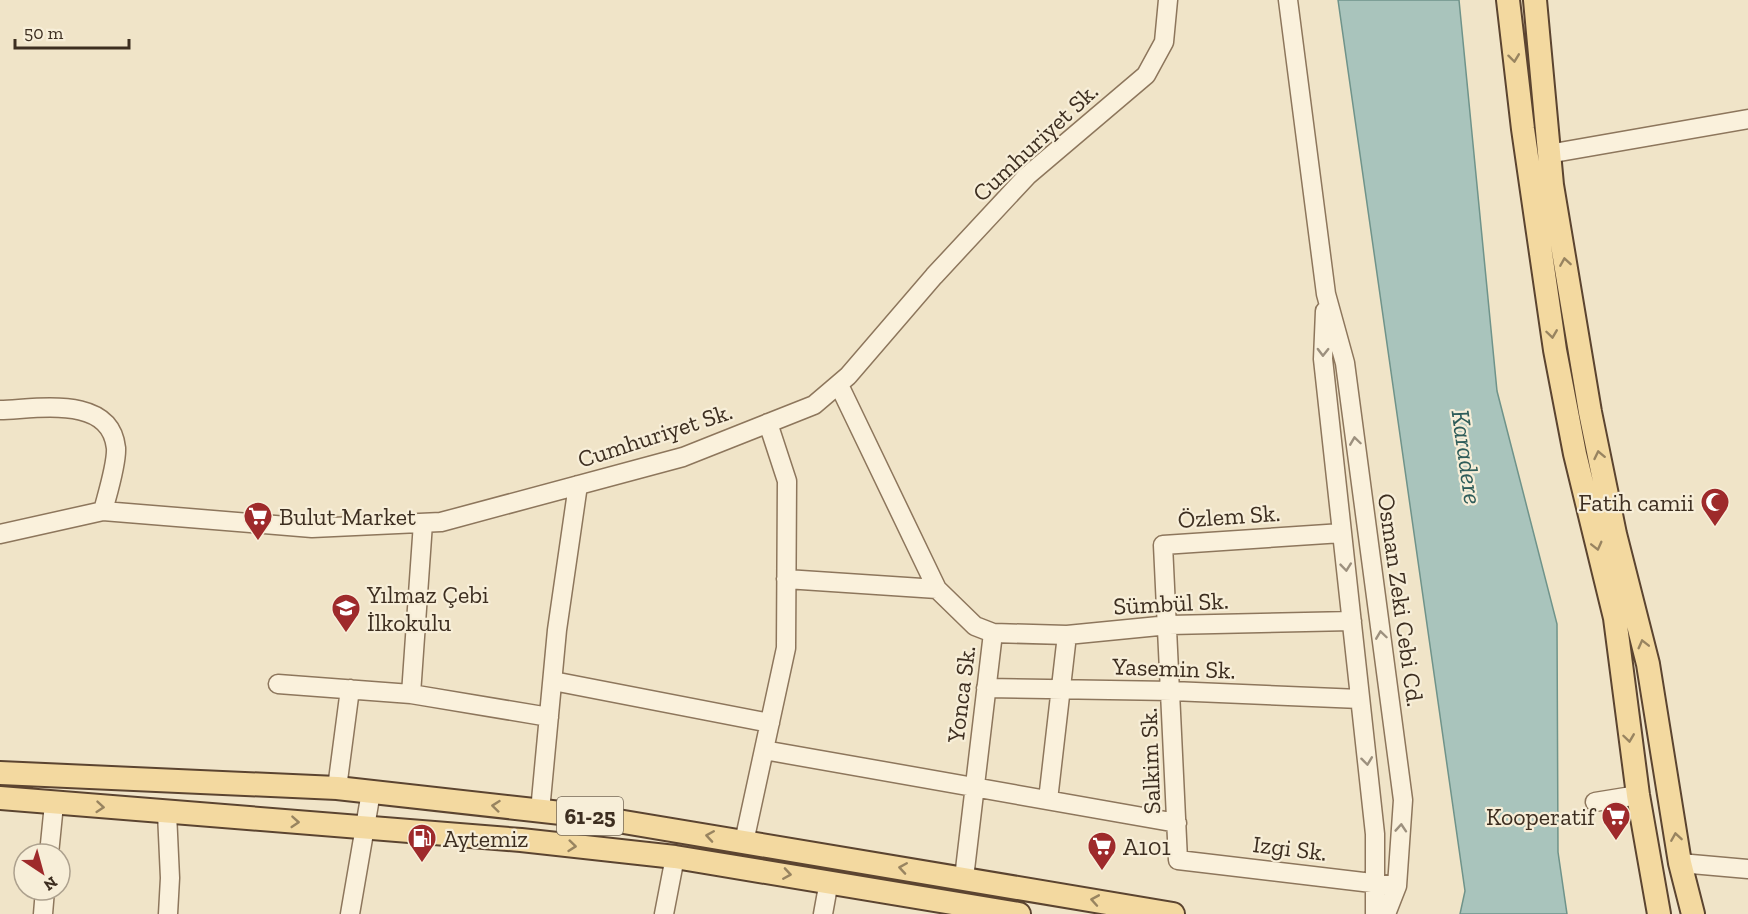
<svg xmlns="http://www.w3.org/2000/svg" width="1748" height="914" viewBox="0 0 1748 914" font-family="'Zilla Slab',serif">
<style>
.water{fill:#a9c4bc;stroke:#6f938a;stroke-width:1.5}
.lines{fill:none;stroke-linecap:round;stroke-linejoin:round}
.minor-casing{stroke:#8d765c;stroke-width:21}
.major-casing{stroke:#5b4430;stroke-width:26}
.minor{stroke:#faf1dc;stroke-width:18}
.major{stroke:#f3d9a0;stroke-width:22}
.oneway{stroke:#988460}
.oneway2{stroke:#9c907e}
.labels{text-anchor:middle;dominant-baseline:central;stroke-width:4.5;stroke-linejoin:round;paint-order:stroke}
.shield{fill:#f7eed8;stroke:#756857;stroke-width:1.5}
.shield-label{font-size:22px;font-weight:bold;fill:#3d2e20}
.street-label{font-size:24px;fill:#3d2e20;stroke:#f7eed8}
.poi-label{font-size:24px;fill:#3d2e20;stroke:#f7eed8;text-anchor:start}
.water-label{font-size:26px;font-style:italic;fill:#2f5d5a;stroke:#f7eed8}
</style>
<rect width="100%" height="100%" fill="#f0e4c8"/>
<path class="water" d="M1338 0H1459L1497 391 1557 624 1558 852 1567 914H1460L1465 891Z"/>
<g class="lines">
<g class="minor-casing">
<path id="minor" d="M1288 0 1326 294 1345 363 1403 800 1397 886 1386 914
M1548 154 1748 119
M1325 311 1323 359 1375 834V914
M839 385 937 589 975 626 993 633 1067 635 1169 625 1352 621
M0 410C39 409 110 395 116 448 117 464 107 495 103 511
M423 523 411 694 549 717
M1342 533 1163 545 1178 860 1397 886
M0 534 103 511 312 528 441 522 683 457 814 405 848 376 934 276 1027 176 1146 75 1164 42 1168 0
M786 579 937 589
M553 681 770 723
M278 684 411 694
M986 688 1172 691 1360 699
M764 750 1177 823
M337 788 350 689
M1048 800 1067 635
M1595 802 1638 795
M540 811 557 630 578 485
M167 813 170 878 168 914
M744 842 786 648 787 481 768 423
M49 854 54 804
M1680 863 1748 869
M964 878 993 633
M43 914 45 890
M350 914 371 792
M664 914 675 857
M823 914 829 881"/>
</g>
<g class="major-casing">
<path id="major" d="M1508 0 1523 129 1555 350 1575 454 1615 618 1638 795 1659 914
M1535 0 1552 185 1590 412 1615 534 1648 664 1680 863 1693 914
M0 773 337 788 588 816 1173 914
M0 798 521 840 675 857 1019 914"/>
</g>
<use href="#minor" class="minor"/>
<use href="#major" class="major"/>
</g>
<defs><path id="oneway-chevron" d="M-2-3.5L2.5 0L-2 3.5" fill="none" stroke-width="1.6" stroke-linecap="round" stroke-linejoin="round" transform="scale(1.5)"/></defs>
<g class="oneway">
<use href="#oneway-chevron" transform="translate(1514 58) rotate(83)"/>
<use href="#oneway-chevron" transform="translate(1565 262) rotate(-99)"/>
<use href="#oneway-chevron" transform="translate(1552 334) rotate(82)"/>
<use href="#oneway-chevron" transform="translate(1599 455) rotate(-102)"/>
<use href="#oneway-chevron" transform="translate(1597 546) rotate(76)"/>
<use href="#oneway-chevron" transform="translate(1643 644) rotate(-104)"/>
<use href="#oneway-chevron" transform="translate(1629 738) rotate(82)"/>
<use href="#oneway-chevron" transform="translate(496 806) rotate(-174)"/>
<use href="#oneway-chevron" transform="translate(100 807) rotate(5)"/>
<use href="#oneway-chevron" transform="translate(295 822) rotate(4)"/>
<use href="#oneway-chevron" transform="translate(710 836) rotate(-171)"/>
<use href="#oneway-chevron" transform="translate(1676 837) rotate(-99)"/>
<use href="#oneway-chevron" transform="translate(572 846) rotate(6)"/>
<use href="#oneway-chevron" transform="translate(903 868) rotate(-171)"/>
<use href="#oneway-chevron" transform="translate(787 874) rotate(9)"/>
<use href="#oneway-chevron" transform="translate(1095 900) rotate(-170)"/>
</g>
<g class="oneway2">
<use href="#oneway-chevron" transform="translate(1323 352) rotate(91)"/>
<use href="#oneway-chevron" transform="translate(1355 441) rotate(-98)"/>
<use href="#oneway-chevron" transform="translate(1346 567) rotate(84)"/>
<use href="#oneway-chevron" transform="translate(1381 635) rotate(-98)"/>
<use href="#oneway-chevron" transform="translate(1367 761) rotate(83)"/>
<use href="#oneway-chevron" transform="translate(1401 828) rotate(-86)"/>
</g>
<defs>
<g id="mosque-pin" transform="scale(1.5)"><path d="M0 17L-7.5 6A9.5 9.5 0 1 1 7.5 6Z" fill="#9e2a2b" stroke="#f7eed8"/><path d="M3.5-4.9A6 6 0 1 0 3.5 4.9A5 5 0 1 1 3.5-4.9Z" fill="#fff"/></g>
<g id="supermarket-pin" transform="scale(1.5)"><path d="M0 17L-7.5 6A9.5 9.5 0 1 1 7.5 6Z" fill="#9e2a2b" stroke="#f7eed8"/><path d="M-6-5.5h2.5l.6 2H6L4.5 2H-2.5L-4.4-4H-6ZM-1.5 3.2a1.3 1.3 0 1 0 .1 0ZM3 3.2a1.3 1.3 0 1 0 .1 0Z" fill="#fff"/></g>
<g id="school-pin" transform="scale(1.5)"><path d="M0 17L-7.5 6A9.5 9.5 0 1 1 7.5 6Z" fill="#9e2a2b" stroke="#f7eed8"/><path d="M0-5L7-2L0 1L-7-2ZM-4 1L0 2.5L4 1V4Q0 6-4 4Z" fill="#fff"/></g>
<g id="fuel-pin" transform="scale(1.5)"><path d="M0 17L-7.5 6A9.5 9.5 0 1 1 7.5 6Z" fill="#9e2a2b" stroke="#f7eed8"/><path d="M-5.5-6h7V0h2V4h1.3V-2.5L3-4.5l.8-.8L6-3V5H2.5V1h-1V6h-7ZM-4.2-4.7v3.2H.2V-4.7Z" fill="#fff"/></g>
</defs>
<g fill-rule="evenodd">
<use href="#mosque-pin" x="1715" y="502"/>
<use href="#supermarket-pin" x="258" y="516"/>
<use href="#school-pin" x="346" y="608"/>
<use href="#supermarket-pin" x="1616" y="816"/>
<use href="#fuel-pin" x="422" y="838"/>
<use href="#supermarket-pin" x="1102" y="846"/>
</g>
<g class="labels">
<rect class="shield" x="557" y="797" width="66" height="38" rx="4.5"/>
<g class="shield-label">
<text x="590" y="816">61-25</text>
</g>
<g class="street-label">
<text transform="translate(1035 142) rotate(-43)">Cumhuriyet Sk.</text>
<text transform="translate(655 435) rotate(-18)">Cumhuriyet Sk.</text>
<text transform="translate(1229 516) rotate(-4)">Özlem Sk.</text>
<text transform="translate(1401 600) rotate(82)">Osman Zeki Cebi Cd.</text>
<text transform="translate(1171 603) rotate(-3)">Sümbül Sk.</text>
<text transform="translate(1174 668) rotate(2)">Yasemin Sk.</text>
<text transform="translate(961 694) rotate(-83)">Yonca Sk.</text>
<text transform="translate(1150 761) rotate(-92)">Salkim Sk.</text>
<text transform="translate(1290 848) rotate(7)">Izgi Sk.</text>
</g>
<g class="poi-label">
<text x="1694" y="502" text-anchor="end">Fatih camii</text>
<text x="279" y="516">Bulut Market</text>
<text x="367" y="594">Yılmaz Çebi<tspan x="367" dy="28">İlkokulu</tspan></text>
<text x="1595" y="816" text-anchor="end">Kooperatif</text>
<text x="443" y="838">Aytemiz</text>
<text x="1123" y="846">A101</text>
</g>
<g class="water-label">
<text transform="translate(1467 457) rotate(82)">Karadere</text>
</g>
</g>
<g transform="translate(42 872) rotate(144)"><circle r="28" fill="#f7eed8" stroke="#ada18e" stroke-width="1.5"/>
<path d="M0-4.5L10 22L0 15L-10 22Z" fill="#9e2a2b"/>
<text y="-9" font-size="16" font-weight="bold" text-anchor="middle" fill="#3d2e20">N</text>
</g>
<path d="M15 39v9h114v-9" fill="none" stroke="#3d2e20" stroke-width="3"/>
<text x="24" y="39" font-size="18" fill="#3d2e20" stroke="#f7eed8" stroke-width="4.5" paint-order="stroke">50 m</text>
</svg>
